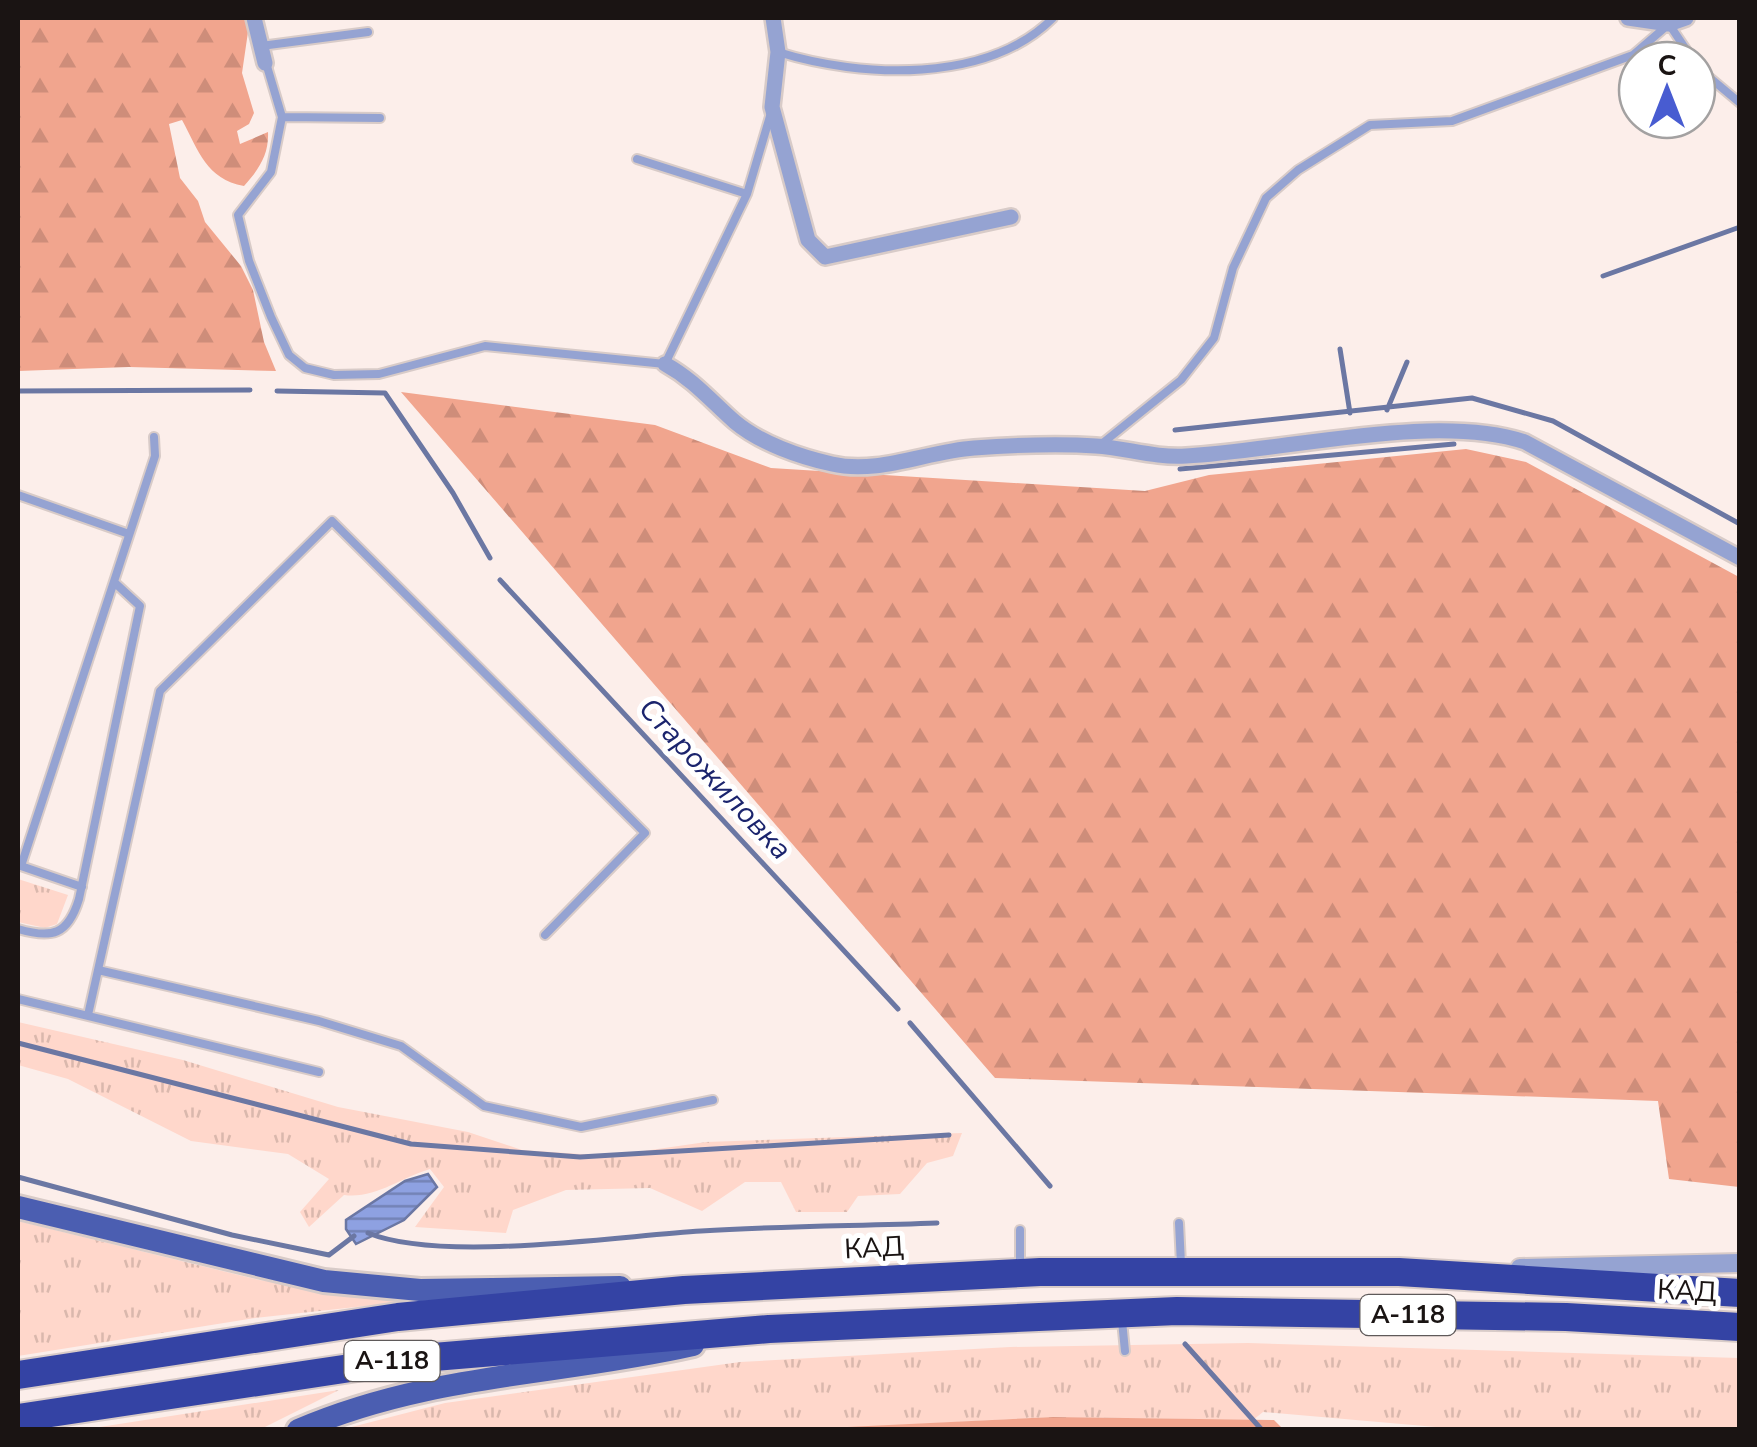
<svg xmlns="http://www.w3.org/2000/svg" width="1757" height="1447" viewBox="0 0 1757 1447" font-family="'Nunito Sans',sans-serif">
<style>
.grass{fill:url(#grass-tufts)}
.forest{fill:url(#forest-firs)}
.water{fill:url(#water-rules);stroke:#6b77a3;stroke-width:2.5}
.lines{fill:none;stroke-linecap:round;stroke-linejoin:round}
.stream{stroke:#6b77a3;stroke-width:5}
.service-casing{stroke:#d8cbc8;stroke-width:12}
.minor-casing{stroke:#d8cbc8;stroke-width:20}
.tertiary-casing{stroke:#d8cbc8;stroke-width:22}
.primary-casing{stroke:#d8cbc8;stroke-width:28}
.motorway-casing{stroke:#d8cbc8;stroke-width:32}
.service{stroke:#95a3d2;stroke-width:8}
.minor{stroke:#95a3d2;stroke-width:15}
.tertiary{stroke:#95a3d2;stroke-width:18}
.primary{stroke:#4b5eb1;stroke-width:22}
.motorway{stroke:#3443a4;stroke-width:28}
.labels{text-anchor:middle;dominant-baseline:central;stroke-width:10;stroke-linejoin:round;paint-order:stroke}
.shield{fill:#fff;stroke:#5f5a5a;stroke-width:2.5}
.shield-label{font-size:25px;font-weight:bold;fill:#1a1413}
.street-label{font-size:28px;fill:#1a1413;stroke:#fff}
.water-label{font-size:30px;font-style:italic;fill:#1b246d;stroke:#fff}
</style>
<defs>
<pattern id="grass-tufts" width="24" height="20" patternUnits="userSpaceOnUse" patternTransform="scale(2.5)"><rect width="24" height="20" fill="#ffd7cb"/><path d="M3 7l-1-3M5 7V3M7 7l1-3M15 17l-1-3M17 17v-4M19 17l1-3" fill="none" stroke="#dab8ad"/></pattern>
<pattern id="forest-firs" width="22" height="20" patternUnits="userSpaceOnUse" patternTransform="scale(2.5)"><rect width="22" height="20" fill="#f1a58e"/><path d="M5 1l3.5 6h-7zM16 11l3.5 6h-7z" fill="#ce8d7a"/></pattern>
<pattern id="water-rules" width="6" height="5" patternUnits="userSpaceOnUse" patternTransform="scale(2.5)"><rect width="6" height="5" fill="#8ea1e1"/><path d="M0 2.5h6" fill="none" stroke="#7382b5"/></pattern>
</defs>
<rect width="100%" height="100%" fill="#fceeea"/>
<path class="grass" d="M18 879 68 895 57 924 45 928 18 922Z
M18 1022 183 1060 338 1107 468 1132 522 1150 609 1156 706 1142 962 1133 953 1156 927 1163 900 1194 858 1196 847 1212H796L781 1182H745L702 1211 650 1188 566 1190 513 1210 506 1233 415 1227 444 1187 430 1169C400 1178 375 1199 344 1195L309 1227 300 1212 329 1179 288 1154 191 1141 68 1079 18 1065Z
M18 1221 259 1280 401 1295 402 1302 255 1318 18 1356Z
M1248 1343 1739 1358V1429L1470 1430 1263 1412 1253 1420 1053 1417 806 1430H340L445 1403 740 1362 1010 1347Z
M339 1390 261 1429H87Z"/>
<path class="forest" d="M18 18H245L248 32 242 73 254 113 249 124 237 131 240 144 268 132C269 155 259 169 244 186 206 179 199 151 182 120L169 124 180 178 198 201 205 222 241 266 253 290 264 342 276 371 129 367 18 371Z
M401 392 655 425 771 468 1145 491 1209 475 1466 449 1526 462 1739 577V1187L1669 1179 1658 1101 995 1078Z
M1053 1417 1274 1420 1283 1429H806Z"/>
<path class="water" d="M428 1174 437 1187 404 1220 356 1244 346 1229V1220L405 1181Z"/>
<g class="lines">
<path class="stream" d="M1603 276 1740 227
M1340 349 1350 413
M18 391 250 390
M277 391 385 393 453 493 490 558
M1387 410 1407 362
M1175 430 1472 398 1553 421 1740 524
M1180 469 1454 444
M500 580 898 1009
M910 1023 1050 1186
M18 1043 411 1144 580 1157 949 1135
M18 1177 232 1235 329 1255 354 1236
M368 1233C442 1263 617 1236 701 1231 780 1226 859 1226 937 1223
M1185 1344 1262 1430"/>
<g class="service-casing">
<path id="service" d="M261 46 368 32
M778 52C861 78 987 84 1053 18
M266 63 282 117 271 172 238 215 249 261 271 317 289 355 305 368 334 375 379 374 485 346 665 364 747 194
M1697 67 1740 103
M282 117 380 118
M637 159 747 194 771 113
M1099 446 1181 380 1214 338 1233 268 1266 198 1298 170 1370 125 1452 121 1633 55 1669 24 1693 60
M18 495 129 534
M18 865 82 887
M21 866 155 456 154 437
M18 929C52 939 68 935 79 899L140 606 114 582
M98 970 319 1021 401 1046 484 1106 581 1127 713 1100
M18 999 319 1072
M88 1015 160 691 332 521 645 833 545 935
M1179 1223 1181 1264
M1020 1230V1269
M1122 1321 1125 1351"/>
</g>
<g class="minor-casing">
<path id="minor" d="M254 18 265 63
M773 18 778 52 772 107 808 240 825 257 1011 217
M1628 18 1669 24 1686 18
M665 364C694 380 711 401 735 422 760 443 800 457 832 464 878 475 928 451 974 448 1015 445 1055 443 1096 446 1126 448 1155 458 1186 456 1284 451 1435 412 1525 442L1740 558"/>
</g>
<g class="tertiary-casing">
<path id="tertiary" d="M1520 1268 1740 1263"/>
</g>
<g class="primary-casing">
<path id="primary" d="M18 1207 324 1281 420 1290 620 1287
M298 1430C431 1373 556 1376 693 1345"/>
</g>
<g class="motorway-casing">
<path id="motorway" d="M18 1375 398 1317 684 1290 1040 1272H1399L1740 1293
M18 1418 410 1359 769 1329 1177 1311 1566 1317 1740 1327"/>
</g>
<use href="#service" class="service"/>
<use href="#minor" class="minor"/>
<use href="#tertiary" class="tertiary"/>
<use href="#primary" class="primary"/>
<use href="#motorway" class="motorway"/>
</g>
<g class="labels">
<g class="shield">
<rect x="1360.5" y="1295" width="95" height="40" rx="8"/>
<rect x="344.5" y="1341" width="95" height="40" rx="8"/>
</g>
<g class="shield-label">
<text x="1408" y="1315">А-118</text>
<text x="392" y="1361">А-118</text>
</g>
<g class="street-label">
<text transform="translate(874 1248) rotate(-3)">КАД</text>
<text transform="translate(1687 1291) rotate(3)">КАД</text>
</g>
<g class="water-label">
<text transform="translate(715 779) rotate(47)">Старожиловка</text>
</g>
</g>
<rect width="1757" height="1447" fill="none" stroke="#1a1413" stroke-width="40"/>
<g transform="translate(1667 90)"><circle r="48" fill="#ffffff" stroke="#a3a1a1" stroke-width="2.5"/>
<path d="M0-8L18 38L0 25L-18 38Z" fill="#485cd1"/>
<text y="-15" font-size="28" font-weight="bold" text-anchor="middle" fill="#1a1413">С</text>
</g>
</svg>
